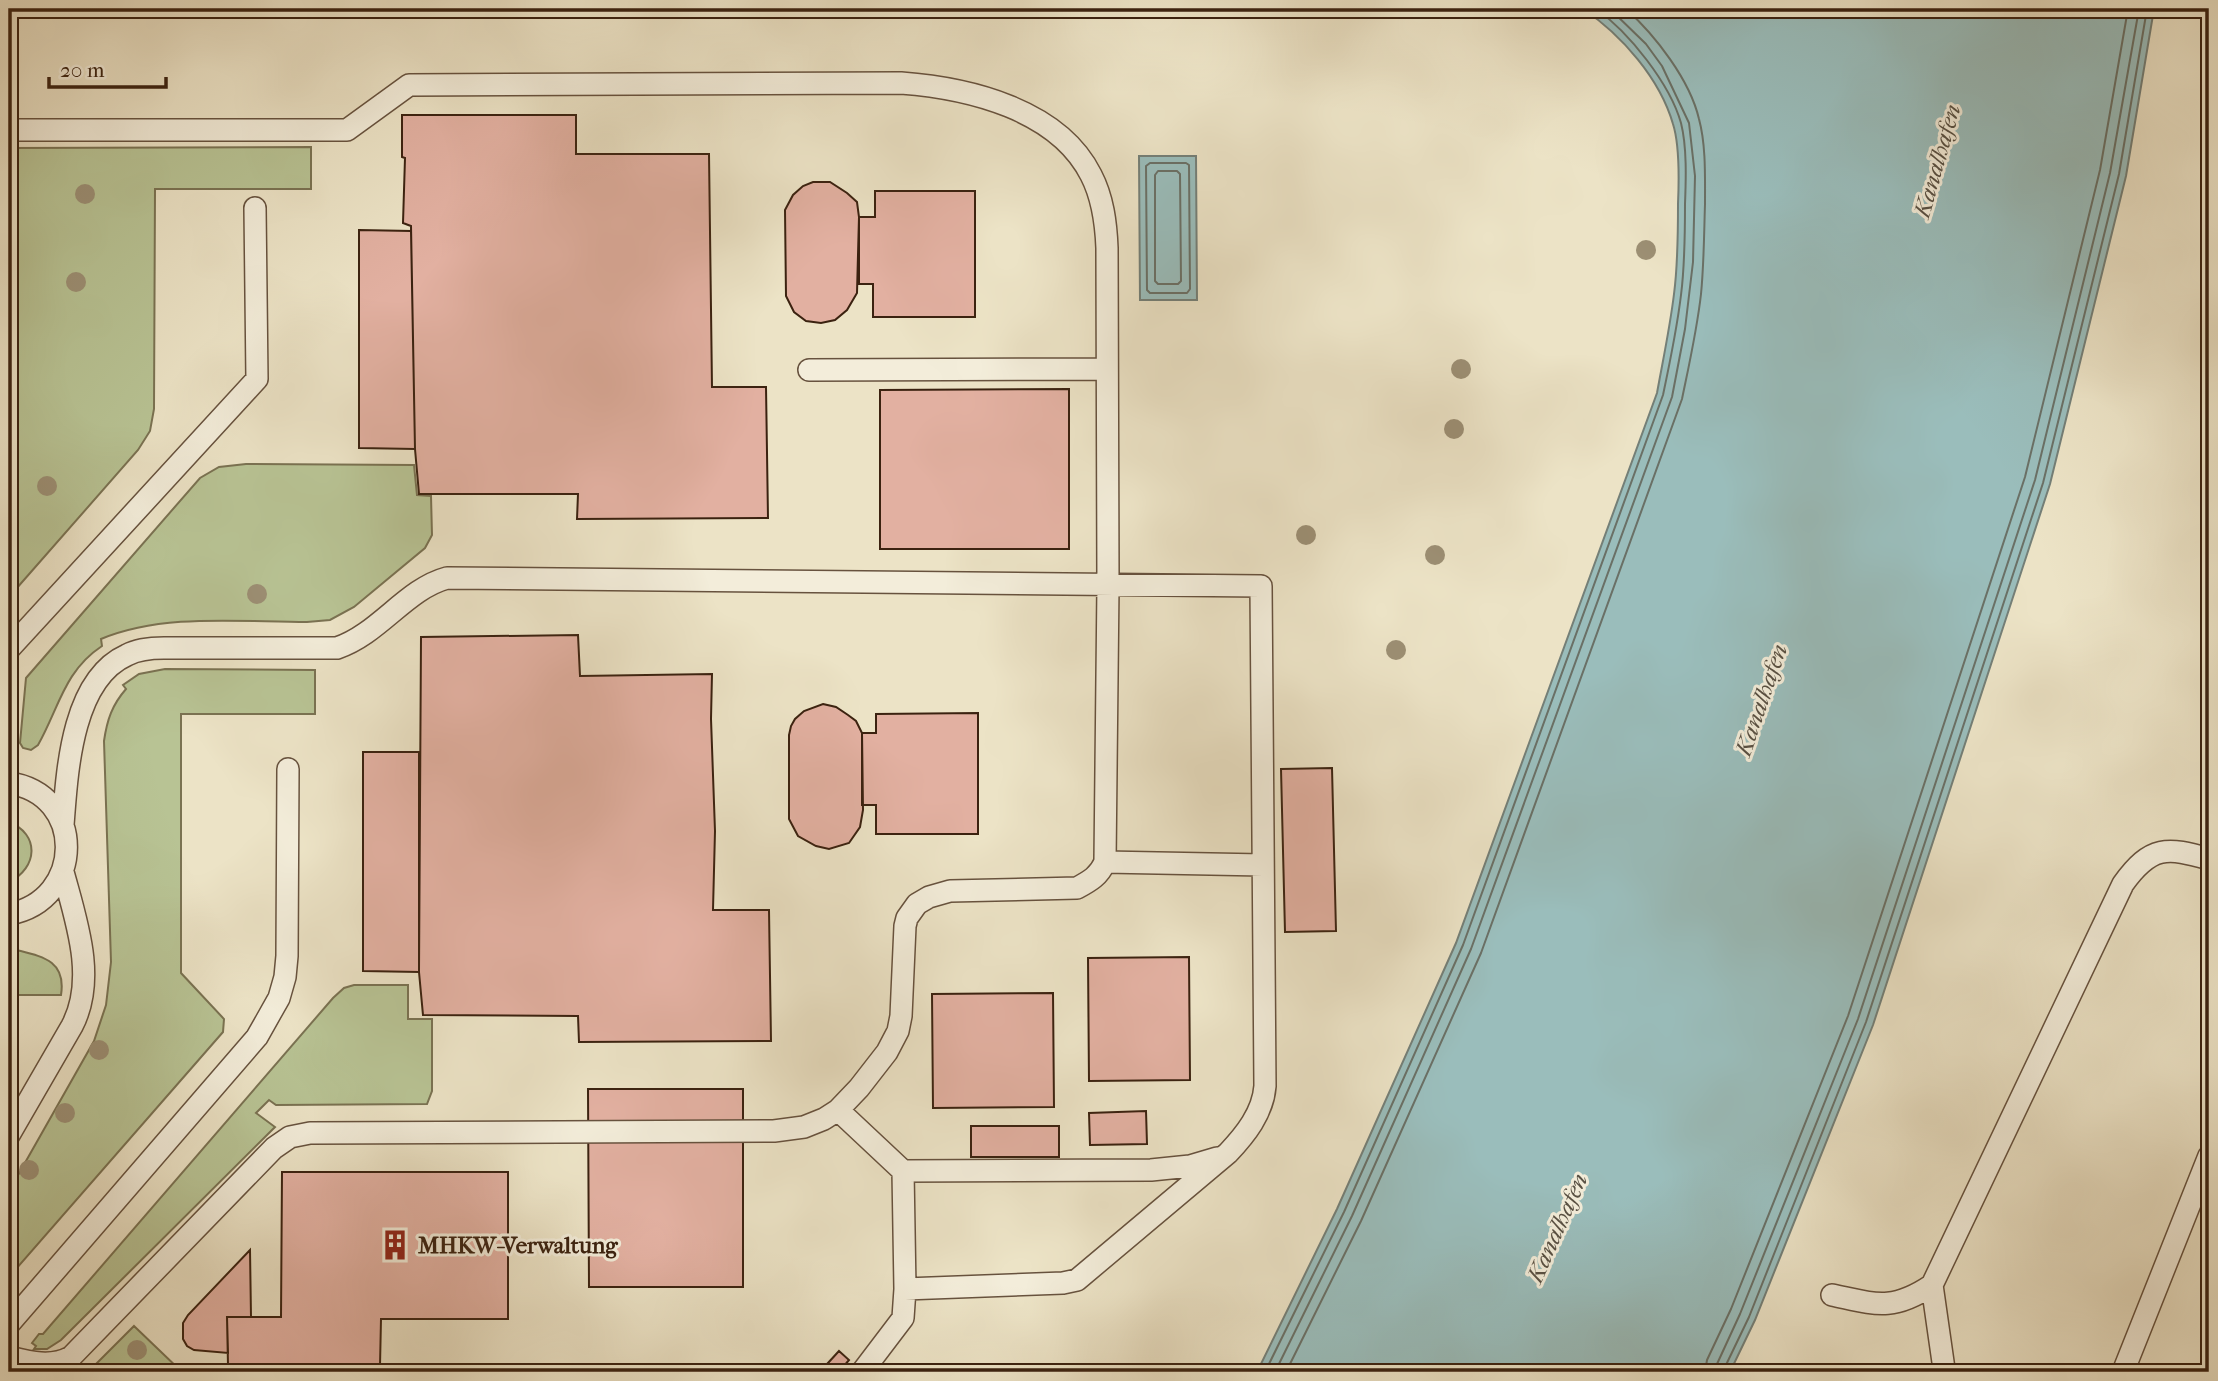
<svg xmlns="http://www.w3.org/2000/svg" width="2218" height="1381" viewBox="0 0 2218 1381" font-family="'IM FELL French Canon',serif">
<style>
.green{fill:#b8c394;stroke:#7a7252;stroke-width:2}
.water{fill:#9abdbb;stroke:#747f77;stroke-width:2}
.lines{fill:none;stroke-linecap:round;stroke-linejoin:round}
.shore{stroke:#6a7066;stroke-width:2}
.building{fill:#e2b0a1;stroke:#3b2210;stroke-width:2}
.service-casing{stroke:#67523e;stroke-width:24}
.service{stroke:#f3edda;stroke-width:21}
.tree{fill:#9c8f74}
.labels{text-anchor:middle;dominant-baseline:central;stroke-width:6;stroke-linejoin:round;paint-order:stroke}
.poi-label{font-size:23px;font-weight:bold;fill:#3b2210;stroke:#f3edda;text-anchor:start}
.water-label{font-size:24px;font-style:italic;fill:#585043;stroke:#f3edda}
</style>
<rect width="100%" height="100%" fill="#ece3c6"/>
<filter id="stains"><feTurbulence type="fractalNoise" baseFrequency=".00286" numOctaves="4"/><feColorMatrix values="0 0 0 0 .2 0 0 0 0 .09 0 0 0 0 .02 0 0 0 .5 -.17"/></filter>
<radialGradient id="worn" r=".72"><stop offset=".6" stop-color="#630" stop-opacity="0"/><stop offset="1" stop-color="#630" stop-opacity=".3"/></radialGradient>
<path class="green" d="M311 147V189H155L154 409 150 431 138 450 9 597V148Z
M246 464 414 465 417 495 431 496 432 535 425 548 354 607 330 620 307 622C239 622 164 613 101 639L102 646C64 671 59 708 38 745L31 750 23 748 20 743 26 678 200 478 219 467Z
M165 669 315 670V714H181V973L224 1019 223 1032 9 1277V1191L94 1041 106 1005 111 962 104 741C107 720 112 705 126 689L123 685 139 674Z
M9 822C40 834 38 868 9 882Z
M9 948C37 956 67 957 61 995H9Z
M354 985H408V1019H432V1091L427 1104 276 1105 269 1100 256 1113 275 1127 61 1340 47 1349H34L36 1346 32 1343 39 1334H43L333 998 344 988Z
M134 1326 182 1372H94L95 1365Z"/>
<path class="water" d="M9 9H377L9 17Z
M1583 9H2154L2126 176 2050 484 1873 1025 1755 1320 1730 1372H1257L1337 1209 1456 943 1657 393C1663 360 1670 327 1674 294 1678 264 1678 234 1678 204 1679 181 1680 146 1673 124 1660 79 1622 35 1583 9Z
M1139 156H1196L1197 300H1140Z"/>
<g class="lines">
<path class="shore" d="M1150 163H1186L1189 165 1190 289 1187 293H1150L1147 290 1146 166Z
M1158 171H1177L1180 174 1181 281 1178 284H1158L1155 281V175Z
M1265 1372 1344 1212 1463 945 1663 395C1670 362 1677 328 1681 295 1685 264 1685 234 1685 204 1686 179 1687 147 1681 123 1670 84 1629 32 1596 9
M1275 1372 1352 1216 1471 949 1672 397 1685 329 1693 262 1695 176 1689 123 1662 66 1646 44 1610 9
M1286 1372 1361 1221 1481 953 1682 399C1689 365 1697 330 1701 294 1704 264 1704 234 1705 204 1705 176 1706 145 1699 119 1690 80 1655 35 1626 9
M1705 1372 1707 1360 1731 1309 1848 1016 2025 477 2100 170 2128 9
M1715 1372 1717 1364 1740 1314 1858 1019 2035 480 2110 173 2139 9
M1724 1372 1725 1367 1749 1317 1866 1022 2043 483 2119 174 2147 9"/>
</g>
<path class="building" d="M402 115H576V154H709L712 387H766L768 518 577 519 578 494H419L415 449 411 226 403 223 405 158 402 157Z
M813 182H830L847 193 857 202 859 217 857 293 847 310 835 320 821 323 806 321 794 312 786 296 785 210 793 195 803 186Z
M875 191H975V317H873V284H859V217H875Z
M359 230 411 231 415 449 359 448Z
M1069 389V549H880V390Z
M578 635 580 676 712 674 711 719 715 831 713 910H769L771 1041 579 1042 578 1016 423 1015 419 972 421 637Z
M823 704 836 707 848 715 856 721 862 733 863 810 860 827 849 843 829 849 816 846 798 836 789 819V735L791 726 795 719 804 711Z
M978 713V834H876V805H862V733H876V714Z
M363 752H419V972L363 971Z
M1332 768 1336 931 1285 932 1281 769Z
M1189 957 1190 1080 1089 1081 1088 958Z
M1053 993 1054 1107 933 1108 932 994Z
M588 1089H743V1287H589Z
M1146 1111 1147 1144 1090 1145 1089 1113Z
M971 1126H1059V1157H971Z
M282 1172H508V1319H381L380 1366 228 1365 227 1317H281Z
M250 1250 251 1317H227L228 1353 194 1350 187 1346 183 1339V1323L188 1315Z
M839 1351 849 1360 839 1372 828 1363Z"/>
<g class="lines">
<g class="service-casing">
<path id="service" d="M9 130H347L409 85 901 83C968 88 1058 109 1091 175 1103 198 1106 223 1107 248L1108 585 1105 862C1099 876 1090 881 1077 888L950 891 929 897 917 904 907 918 905 926 901 1016 898 1031 887 1052 859 1088 838 1110 824 1119 804 1127 774 1131 310 1133 290 1137 274 1148 71 1357C51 1368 29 1362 9 1357
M809 370 1106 369
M9 649 257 379 255 208
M9 783C86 794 85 900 9 914
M63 825C67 774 71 680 127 655 138 649 151 648 164 648H337C379 634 406 589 447 578L1261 586 1265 1086C1263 1113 1245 1135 1228 1153L1077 1280 1063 1283 905 1289 903 1318 862 1372
M1105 862 1263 865
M838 1110 903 1171 905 1289
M9 1135 72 1026C97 979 76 920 63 872
M903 1171 1151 1170 1190 1166 1217 1158
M1932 1285 1944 1369 1942 1372
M1832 1295C1875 1304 1892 1312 1932 1285L2123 884C2151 845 2167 847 2209 859
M9 1324 257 1037 279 998 285 977 287 956 288 769
M2123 1372 2209 1156"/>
</g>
<use href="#service" class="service"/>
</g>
<g class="tree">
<circle cx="85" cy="194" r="10"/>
<circle cx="1646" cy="250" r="10"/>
<circle cx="76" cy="282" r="10"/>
<circle cx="1461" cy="369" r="10"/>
<circle cx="1454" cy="429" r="10"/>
<circle cx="47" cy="486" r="10"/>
<circle cx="1306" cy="535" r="10"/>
<circle cx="1435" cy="555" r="10"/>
<circle cx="257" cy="594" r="10"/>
<circle cx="1396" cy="650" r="10"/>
<circle cx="99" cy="1050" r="10"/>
<circle cx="65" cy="1113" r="10"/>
<circle cx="29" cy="1170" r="10"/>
<circle cx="137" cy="1350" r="10"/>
</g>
<defs>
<g id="building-bare" transform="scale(2.415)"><path d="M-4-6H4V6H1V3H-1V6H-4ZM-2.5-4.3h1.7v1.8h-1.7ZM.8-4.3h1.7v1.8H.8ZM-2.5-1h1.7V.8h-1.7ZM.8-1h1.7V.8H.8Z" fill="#8f2418" stroke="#f3edda" stroke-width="2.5" paint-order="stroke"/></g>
</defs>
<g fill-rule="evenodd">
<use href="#building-bare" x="395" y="1245"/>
</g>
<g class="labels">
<g class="poi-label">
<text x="418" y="1245">MHKW-Verwaltung</text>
</g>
<g class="water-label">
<text transform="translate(1937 161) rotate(-74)">Kanalhafen</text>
<text transform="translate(1761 700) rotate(-71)">Kanalhafen</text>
<text transform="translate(1557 1228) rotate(-66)">Kanalhafen</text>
</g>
</g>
<rect width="2218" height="1381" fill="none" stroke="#ece3c6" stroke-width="35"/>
<rect x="10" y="10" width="2197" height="1360" fill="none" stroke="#3b2210" stroke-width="3.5"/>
<rect x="18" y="18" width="2183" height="1346" fill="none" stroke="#3b2210" stroke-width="2"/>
<path d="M49 77v10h117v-10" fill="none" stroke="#3b2210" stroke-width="3.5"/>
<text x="60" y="77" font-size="21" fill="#3b2210" stroke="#f3edda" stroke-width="5" paint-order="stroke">20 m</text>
<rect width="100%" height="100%" filter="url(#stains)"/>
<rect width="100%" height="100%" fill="url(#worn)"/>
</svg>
